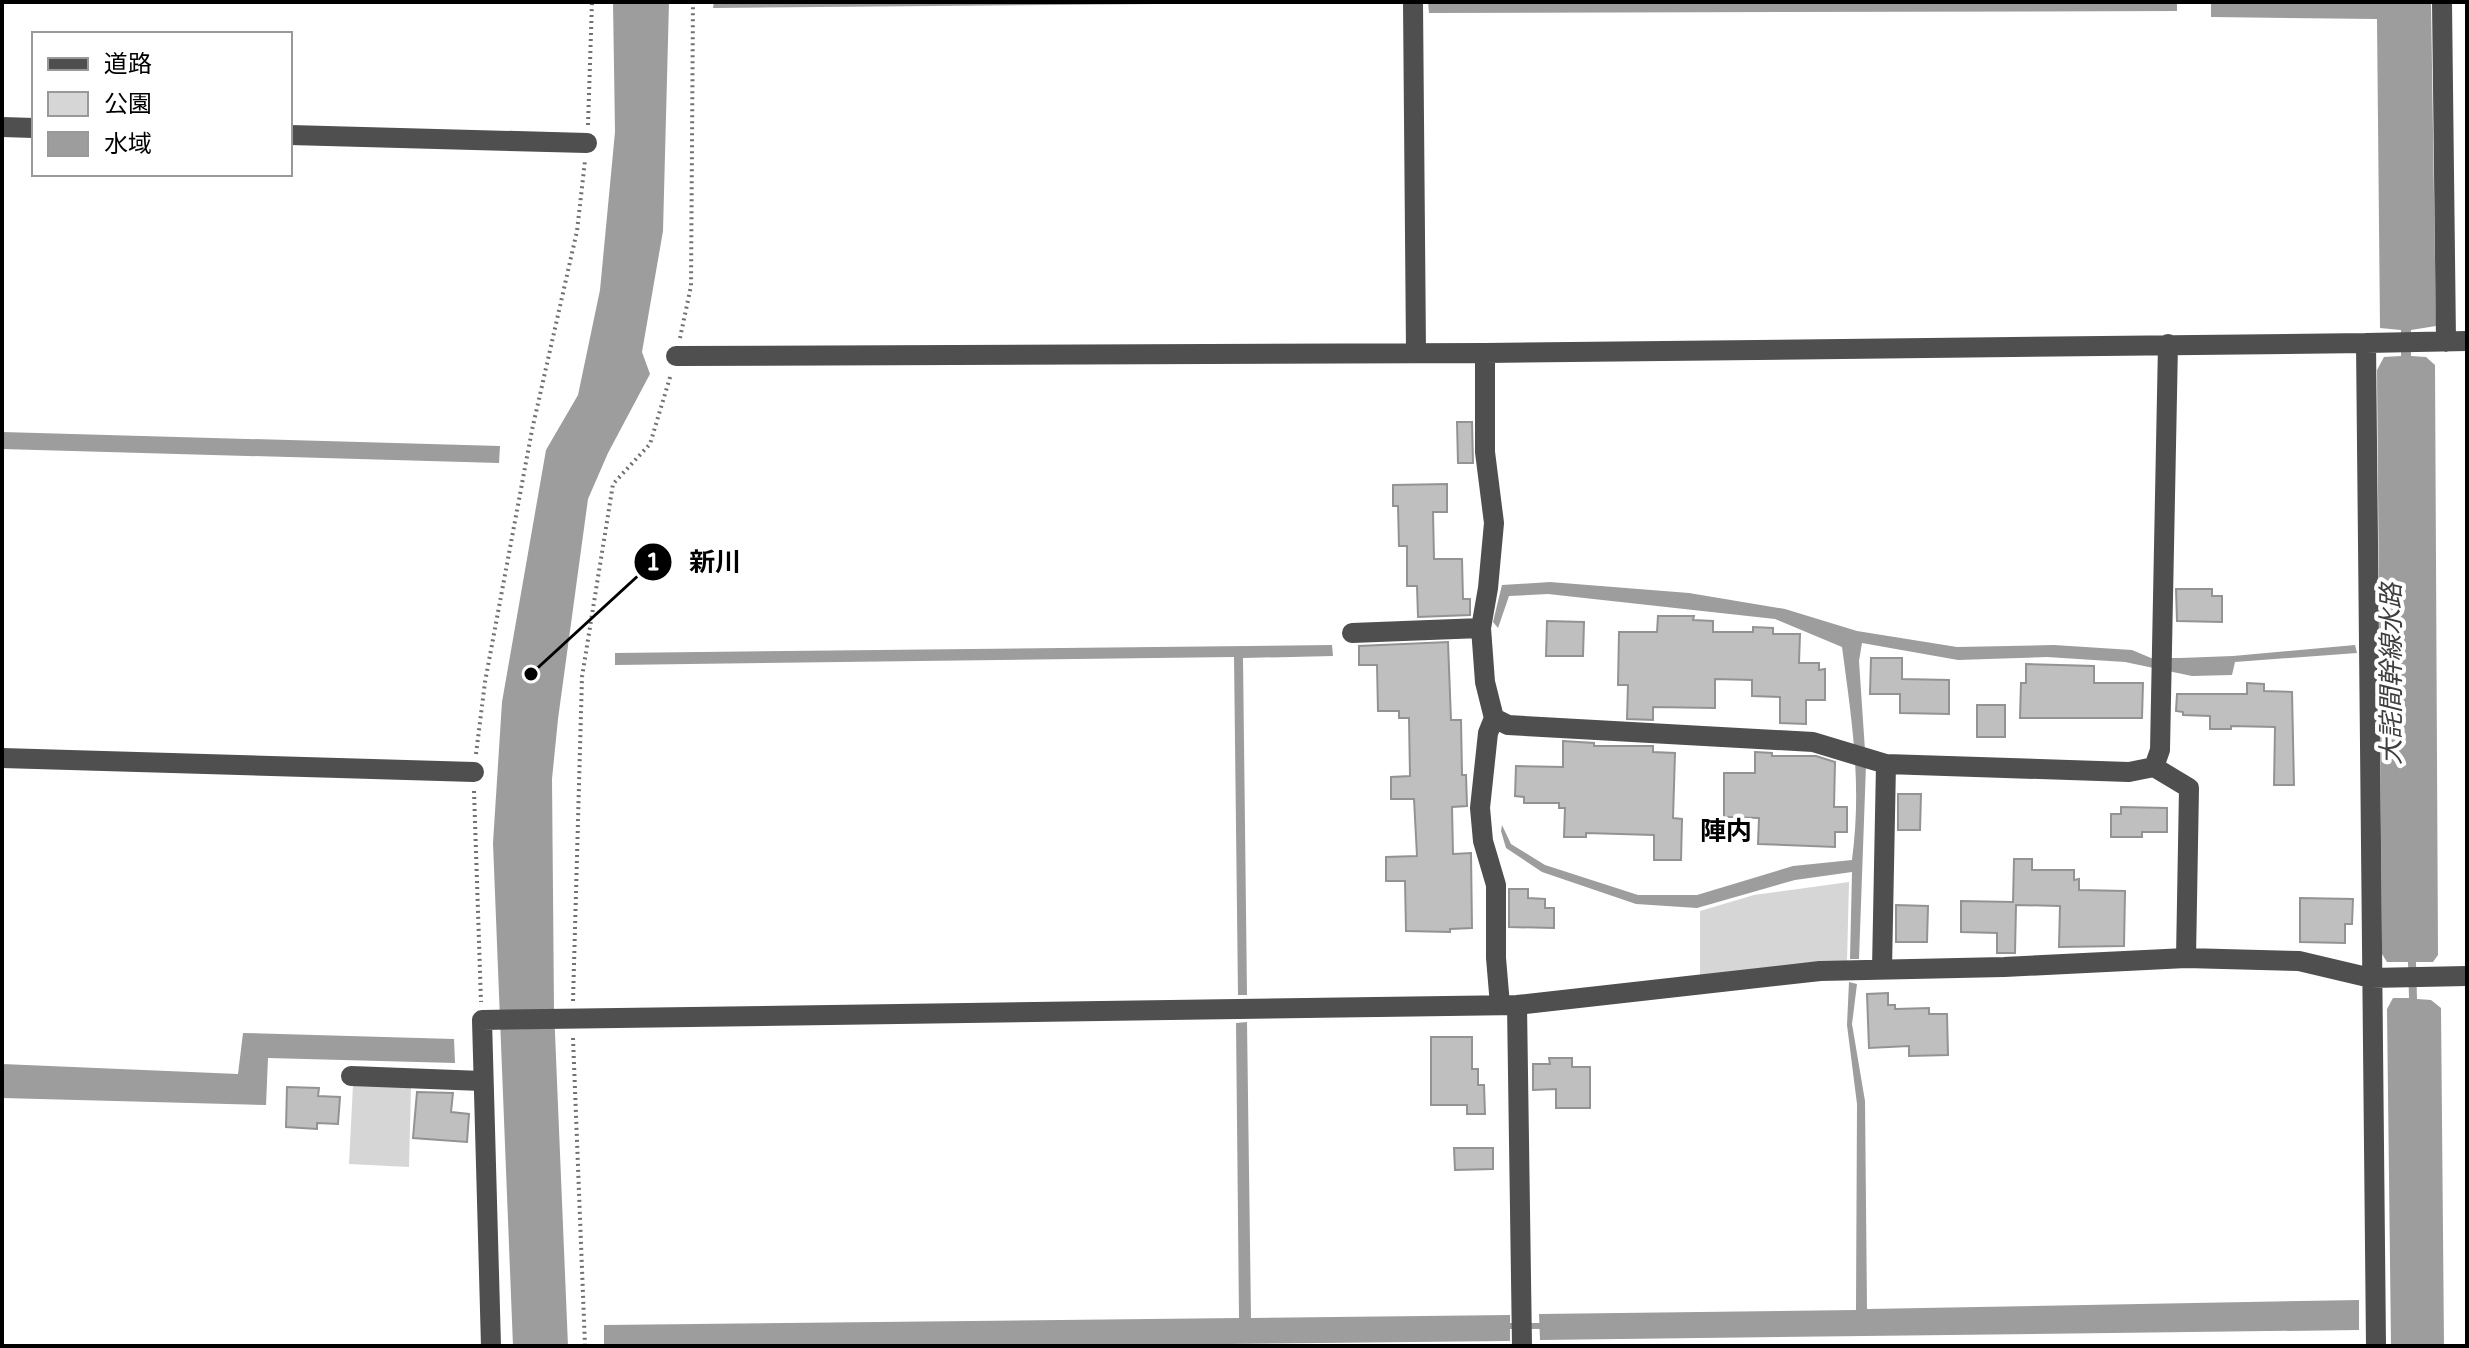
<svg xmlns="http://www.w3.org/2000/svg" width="2469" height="1348" viewBox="0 0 2469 1348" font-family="'Varela Round','Noto Sans JP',sans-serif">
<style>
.green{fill:#d6d6d6}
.water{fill:#9d9d9d}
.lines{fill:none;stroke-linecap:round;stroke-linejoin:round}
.stream{stroke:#9d9d9d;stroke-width:6}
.building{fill:#bfbfbf;stroke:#939393;stroke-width:2}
.path{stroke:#717171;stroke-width:4;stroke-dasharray:2 4;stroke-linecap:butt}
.minor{stroke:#4f4f4f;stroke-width:20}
.labels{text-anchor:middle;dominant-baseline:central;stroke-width:8;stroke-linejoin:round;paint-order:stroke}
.water-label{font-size:26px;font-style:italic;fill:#3e3e3e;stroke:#fff}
.neighbourhood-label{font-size:26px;font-weight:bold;fill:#000;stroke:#fff}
.leader{fill:none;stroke:#000;stroke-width:3}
.callout-dot{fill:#000;stroke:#fff;stroke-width:3}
.mark-label{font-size:24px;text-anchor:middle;font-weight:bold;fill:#fff}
.callout-label{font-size:26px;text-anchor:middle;font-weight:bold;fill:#000;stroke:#fff;stroke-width:8;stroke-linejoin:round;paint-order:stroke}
</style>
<rect width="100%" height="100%" fill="#fff"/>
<path class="green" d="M1849 882 1847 962 1700 977V911L1754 895Z
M353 1085 411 1087 409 1167 349 1164Z"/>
<path class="water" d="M613 2H669L663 231 642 352 650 374 608 453 588 499 558 719 552 779 554 1009 568 1346H513L493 843 502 702 546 450 578 395 600 290 615 132Z
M714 2H1397L713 8Z
M1428 2H2177V11L1429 13Z
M2211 2H2431L2436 326 2411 330V356L2426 357 2435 365 2438 955 2433 962H2416L2417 999 2431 1000 2441 1008 2444 1346H2391L2387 1009 2393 998H2409L2408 962H2387L2382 954 2377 370 2384 357 2401 356V330L2380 328 2377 19 2211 17Z
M2 432 500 446 499 463 2 449Z
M1550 582 1689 593 1785 609 1857 631 1957 647 2054 645 2132 650 2151 658H2180L2233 656 2355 645 2357 653 2235 662 2232 675 2192 676 2125 662 2047 657 1958 660 1862 643 1859 661 1866 765 1859 959H1850L1852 872 1795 880 1697 908 1636 904 1542 872 1506 848 1501 831 1502 825 1511 844 1545 865 1638 895H1697L1793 866 1852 860C1862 784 1852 722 1842 647L1775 619 1548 594 1509 596 1498 628 1493 622 1502 585Z
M1332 645 1333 656 1243 658 1247 995H1238L1234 657 615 665V653Z
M1849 982 1857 984 1852 1024 1865 1101 1867 1309 2359 1300V1330L1540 1340 1539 1314 1856 1310 1857 1104 1847 1025Z
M1247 1022 1251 1318 1510 1315V1341L1052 1346H604V1325L1239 1318 1236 1023Z
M243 1033 454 1039 455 1063 268 1058 266 1105 2 1098V1064L238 1074Z"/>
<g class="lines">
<path class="stream" d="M1510 1326H1540"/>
</g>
<path class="building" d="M1457 422H1472L1473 463H1458Z
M1447 484V512H1433L1434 559H1462L1463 599H1470V615L1418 617 1417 586H1407V546H1399L1398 506H1393V485Z
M2176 589H2212V596H2222V622L2177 621Z
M1658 616H1694L1693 620 1713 621V632H1753V627L1773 628V634H1800L1799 663H1819V670L1825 669V700H1806V724L1780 723V697L1752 696V680L1715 679V708L1653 707V720L1627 719 1628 685H1618L1619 632H1657Z
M1547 621 1584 622 1583 656H1546Z
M1448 642 1451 720H1461L1462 775H1466L1467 806 1452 807 1453 854 1471 853 1472 928 1450 929V932L1406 931 1405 881H1386V857L1417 856 1414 799H1391V777L1410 776 1409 718H1399V711H1378L1377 665H1359V646Z
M1871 658H1902V679L1949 680V714L1900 713V694H1870Z
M2026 664 2094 666V683H2143L2142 718H2020L2021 683H2026Z
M2247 683 2264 684V691L2292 692 2294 785H2274L2275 727 2231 726V729H2210V716L2183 715V712L2176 711 2177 694H2247Z
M1977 705H2005V737H1977Z
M1563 741 1594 743V746H1653V752L1675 753 1673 818 1682 819 1681 860H1654V835L1586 833V837H1564L1565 808H1559V803H1524V797L1515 796 1516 766 1563 767Z
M1755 752 1772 753V756H1816L1835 762 1834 807H1847V832H1835V847L1758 844 1759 818 1724 817V773H1755Z
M1898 794H1921L1920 830H1898Z
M2121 807 2167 808V832H2142V837H2111V814H2121Z
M2014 859H2032V870H2074V880L2079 879V890L2125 891 2124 946 2059 947 2060 906 2016 905 2015 953H1997V933L1961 932V901L2013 902Z
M1509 889H1528V898L1545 899V908H1554V928L1509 927Z
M2300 898 2353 899 2352 924H2345V943L2300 942Z
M1896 905 1928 906 1927 942H1896Z
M1888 993V1005H1895V1009L1929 1008V1014H1947L1948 1055 1909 1056V1046L1869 1048 1867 994Z
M1431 1037H1472V1069H1478V1085H1484L1485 1114H1467V1105H1431Z
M1549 1058H1572V1067H1590V1108H1556V1089L1533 1090V1064H1550Z
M287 1087 319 1088 318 1096 340 1097 338 1124 317 1123V1129L286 1127Z
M417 1092 453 1093 451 1112 469 1114 467 1142 413 1138Z
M1454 1148H1493V1169L1455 1170Z"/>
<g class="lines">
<path class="path" d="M588 125 592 2
M680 338 691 286 693 2
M476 754 485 682 532 430 577 231 585 161
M474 791 481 1002
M573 1001 582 677 613 484 650 444 671 374
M573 1038 585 1346"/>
<path class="minor" d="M1413 2 1416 352
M2442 2 2446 342
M2 127 34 128
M290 135 587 143
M1485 353V452L1494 523 1488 588 1481 628 1485 682 1494 718 1508 725 1813 742 1886 764 2129 772 2154 767 2189 788 2186 958
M676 356 1485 353 2366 343
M1352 633 1481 628
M1494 718 1488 733 1480 808 1483 841 1496 885V958L1500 1005
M2 758 474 772
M2154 767 2160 750 2168 344
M1882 969 1886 764
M1517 1005 1522 1346
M351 1076 482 1081
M491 1346 482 1020 1517 1005 1820 971 2004 967 2186 958 2299 961 2371 978 2467 976
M2376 1346 2366 343 2467 341"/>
</g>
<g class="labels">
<g class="water-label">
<text transform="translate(2391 674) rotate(-90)">大詫間幹線水路</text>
</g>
<g class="neighbourhood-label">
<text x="1726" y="831">陣内</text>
</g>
</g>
<path class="leader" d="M531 674L653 562"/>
<g class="callout-dot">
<circle cx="531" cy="674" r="8"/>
<circle cx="653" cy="562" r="20"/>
</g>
<g class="mark-label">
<text x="653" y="570">1</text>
</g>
<g class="callout-label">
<text x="715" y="571">新川</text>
</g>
<rect width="2469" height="1348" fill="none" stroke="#000000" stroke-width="8"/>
<rect x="32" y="32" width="260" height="144" fill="#ffffff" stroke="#999999" stroke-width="2"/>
<rect x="48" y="58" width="40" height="12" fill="#4f4f4f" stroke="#999999" stroke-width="2"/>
<text x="104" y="72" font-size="24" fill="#000000">道路</text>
<rect x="48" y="92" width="40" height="24" fill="#d6d6d6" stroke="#999999" stroke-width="2"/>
<text x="104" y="112" font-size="24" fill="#000000">公園</text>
<rect x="48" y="132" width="40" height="24" fill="#9d9d9d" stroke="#999999" stroke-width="2"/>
<text x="104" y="152" font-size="24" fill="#000000">水域</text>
</svg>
